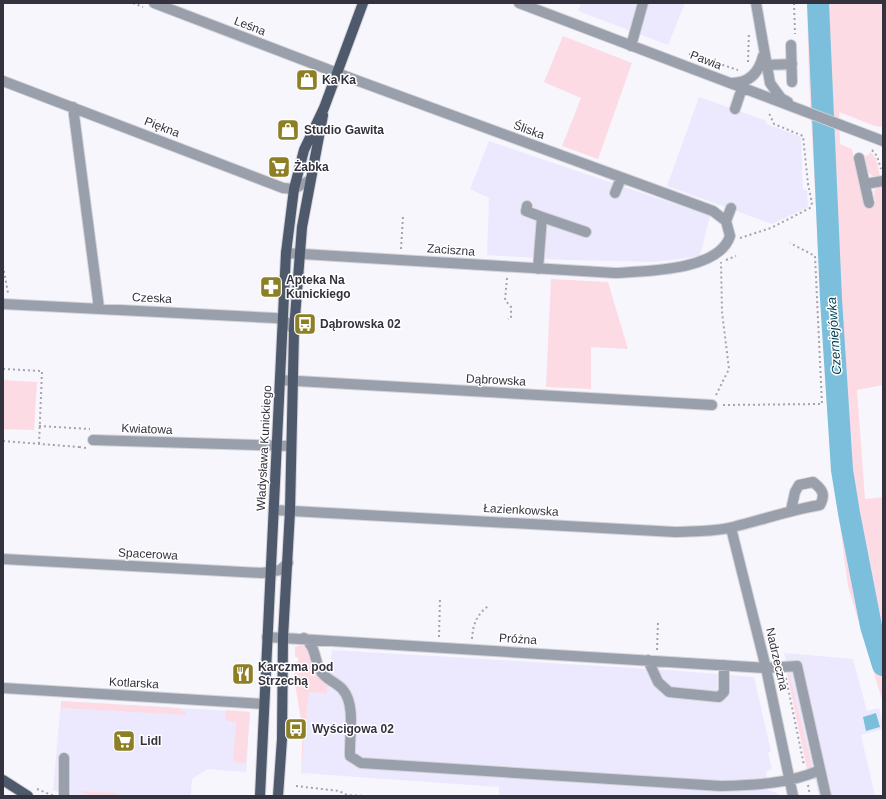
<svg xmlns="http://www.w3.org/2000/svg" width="886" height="799" viewBox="0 0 886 799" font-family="Helvetica,sans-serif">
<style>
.built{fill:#ece9ff}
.green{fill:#fddbe4}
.water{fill:#7bbfdc}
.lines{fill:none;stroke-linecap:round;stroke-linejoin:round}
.river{stroke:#7bbfdc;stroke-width:22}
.minor-casing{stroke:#d4d3da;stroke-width:12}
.major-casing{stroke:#d4d3da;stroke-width:12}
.path{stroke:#a5a4ac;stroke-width:2;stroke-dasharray:2 3;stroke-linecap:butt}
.minor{stroke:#99a0ab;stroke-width:10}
.major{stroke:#4e596c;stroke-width:10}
.labels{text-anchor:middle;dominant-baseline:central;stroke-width:3;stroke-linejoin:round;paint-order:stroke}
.street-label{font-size:12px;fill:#34323e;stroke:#fff}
.poi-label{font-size:12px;font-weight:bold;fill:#34323e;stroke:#fff;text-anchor:start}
.water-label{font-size:13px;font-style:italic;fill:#003d51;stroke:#fff}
</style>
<rect width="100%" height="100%" fill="#f7f6fc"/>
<path class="built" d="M581 3H685L668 45 578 11Z
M699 97 765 120 767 124 801 137 803 190H807L808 207 772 224 667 186Z
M489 141 710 216 700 256 654 262 566 260 487 255 489 198 470 189Z
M332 650 668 670 754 677 771 751 768 753 772 769 766 772 767 784 768 790 777 793 778 796H499V787L301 773 309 692 327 694Z
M784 653 853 659 867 711 879 708 883 724V729L861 735 875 796H819Z
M61 701 250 712 246 772 208 769 192 779 191 796H71L53 790Z"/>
<path class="green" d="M807 3H883V127L875 126 839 112 840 144 852 149 864 206 875 205 874 191 877 188 883 187V385L857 390 865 499 883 497V703L848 586 833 472 826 395 809 81Z
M563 36 632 63 598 159 562 146 581 98 544 82Z
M870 152 876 158 880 176H872L867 170 865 156 869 155Z
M551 279 608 282 628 349 591 347V389L546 387Z
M3 380 37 382 34 430 3 429Z
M300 645 306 647 319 677 328 685 327 694 309 692 301 773 303 723H301C301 712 292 677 295 672 295 670 297 669 299 667L296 664 299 659 295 656V647Z
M789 672 812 766 810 769H807L787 673Z
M61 701 178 708 185 712 186 715 61 708Z
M226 710 250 712 246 763 233 762 236 722 225 720Z
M76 791 117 793V796H95Z"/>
<path class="water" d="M876 713 880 727 866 731 863 717Z"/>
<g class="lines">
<path class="river" d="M818 3 831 299 842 470 849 513 871 626 883 665"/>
<g class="minor-casing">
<path id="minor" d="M154 3 353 79 713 211 726 221 730 236C719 271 646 271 615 273L286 253
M519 3 883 141
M756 3 770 83 781 98 788 102
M791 45 792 82
M631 46 643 3
M766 65 792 64
M3 81 283 188 294 189 310 180
M732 83C750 83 759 72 763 56
M73 107 99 308
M735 109 742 88
M859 158 869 203
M865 184 883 181
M615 193 621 178
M527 206 526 211 542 217
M726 221 731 208
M538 269 542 217 586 232
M3 304 275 318 283 319 294 330
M280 380 712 405
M93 440 291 446
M274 510 675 532C694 531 715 532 733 527 762 520 790 510 820 505 826 494 822 489 813 482L799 485 795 492 791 510
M731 528 766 668 793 796
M3 559 262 573 280 570 288 563
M267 637 766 668 797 666 826 796
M304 638C316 646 314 659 320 670 325 680 337 682 343 690 356 705 349 737 350 756L361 763 721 786C754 785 789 784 820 770
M648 660 658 682 669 692 719 697 724 692V665
M3 688 264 704
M64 796V758"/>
</g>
<g class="major-casing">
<path id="major" d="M3 780 28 796
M260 796 286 253 294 189 304 150 324 108 363 3
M278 796 282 739 283 637 290 511 294 330 302 227 323 115"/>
</g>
<path class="path" d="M133 3 143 7
M794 3 795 34
M689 54 738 70
M748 62 749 32
M872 150 877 156 881 169
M740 238 771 228 810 208 812 203 808 184 803 136 774 124 768 111
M401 249 403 216
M726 260 736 256
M3 266 8 293
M507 278 505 300 511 307V318L508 319
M3 369 42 371 39 444
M716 395 729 369 722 312 721 262
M723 405 822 404 815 256 790 243
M39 426 90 429
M3 441 79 447
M79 447 86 448
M439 637 440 598
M472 639C473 624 476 616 488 606
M657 650 658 621
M786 678 804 765
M808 785 810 796
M296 786 339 791 347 795 364 796
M37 789 54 796"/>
<use href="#minor" class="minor"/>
<use href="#major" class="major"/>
</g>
<defs>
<g id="shop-square" transform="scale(1.15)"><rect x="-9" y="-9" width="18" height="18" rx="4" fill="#8c7f25" stroke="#fff"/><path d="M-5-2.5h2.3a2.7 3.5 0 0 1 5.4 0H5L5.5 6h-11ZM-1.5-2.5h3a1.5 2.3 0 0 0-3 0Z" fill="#fff"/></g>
<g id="supermarket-square" transform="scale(1.15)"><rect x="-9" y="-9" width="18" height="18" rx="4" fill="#8c7f25" stroke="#fff"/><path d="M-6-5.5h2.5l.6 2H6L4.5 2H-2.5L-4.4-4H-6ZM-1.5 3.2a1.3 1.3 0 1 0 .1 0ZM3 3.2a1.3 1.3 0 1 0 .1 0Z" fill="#fff"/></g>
<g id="pharmacy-square" transform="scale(1.15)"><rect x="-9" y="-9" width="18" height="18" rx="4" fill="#8c7f25" stroke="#fff"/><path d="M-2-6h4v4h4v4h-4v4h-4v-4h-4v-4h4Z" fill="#fff"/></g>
<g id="bus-square" transform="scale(1.15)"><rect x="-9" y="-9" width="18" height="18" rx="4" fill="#8c7f25" stroke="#fff"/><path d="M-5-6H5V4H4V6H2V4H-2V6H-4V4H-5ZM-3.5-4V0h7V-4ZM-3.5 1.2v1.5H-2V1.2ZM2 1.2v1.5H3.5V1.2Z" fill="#fff"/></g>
<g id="restaurant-square" transform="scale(1.15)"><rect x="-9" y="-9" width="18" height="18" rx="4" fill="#8c7f25" stroke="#fff"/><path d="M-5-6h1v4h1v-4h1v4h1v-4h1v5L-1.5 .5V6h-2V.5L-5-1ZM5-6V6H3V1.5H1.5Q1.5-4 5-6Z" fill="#fff"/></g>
</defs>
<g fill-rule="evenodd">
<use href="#shop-square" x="307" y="80"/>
<use href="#shop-square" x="288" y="130"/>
<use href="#supermarket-square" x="279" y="167"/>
<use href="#pharmacy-square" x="271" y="287"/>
<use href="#bus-square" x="305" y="324"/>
<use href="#restaurant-square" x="243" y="674"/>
<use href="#bus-square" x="296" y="729"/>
<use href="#supermarket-square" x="124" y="741"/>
</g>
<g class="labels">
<g class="street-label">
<text transform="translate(250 26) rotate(21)">Leśna</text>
<text transform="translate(706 60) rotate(21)">Pawia</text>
<text transform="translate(162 127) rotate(21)">Piękna</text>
<text transform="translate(529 130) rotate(20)">Śliska</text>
<text transform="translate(451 250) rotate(4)">Zaciszna</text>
<text transform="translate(152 298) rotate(3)">Czeska</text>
<text transform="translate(496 380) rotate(3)">Dąbrowska</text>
<text transform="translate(147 429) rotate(2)">Kwiatowa</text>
<text transform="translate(264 448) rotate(-87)">Władysława Kunickiego</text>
<text transform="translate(521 510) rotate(3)">Łazienkowska</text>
<text transform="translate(148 554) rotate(3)">Spacerowa</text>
<text transform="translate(518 639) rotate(4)">Próżna</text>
<text transform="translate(777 659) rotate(77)">Nadrzeczna</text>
<text transform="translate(134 683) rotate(3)">Kotlarska</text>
</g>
<g class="poi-label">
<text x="322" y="80">Ka Ka</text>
<text x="304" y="130">Studio Gawita</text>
<text x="294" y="167">Żabka</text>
<text x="286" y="280">Apteka Na<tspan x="286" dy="14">Kunickiego</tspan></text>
<text x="320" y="324">Dąbrowska 02</text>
<text x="258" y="667">Karczma pod<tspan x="258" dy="14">Strzechą</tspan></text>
<text x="312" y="729">Wyścigowa 02</text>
<text x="140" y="741">Lidl</text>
</g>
<g class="water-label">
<text transform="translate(834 336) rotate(-94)">Czerniejówka</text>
</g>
</g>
<rect width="886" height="799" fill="none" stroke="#34323e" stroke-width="8"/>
</svg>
